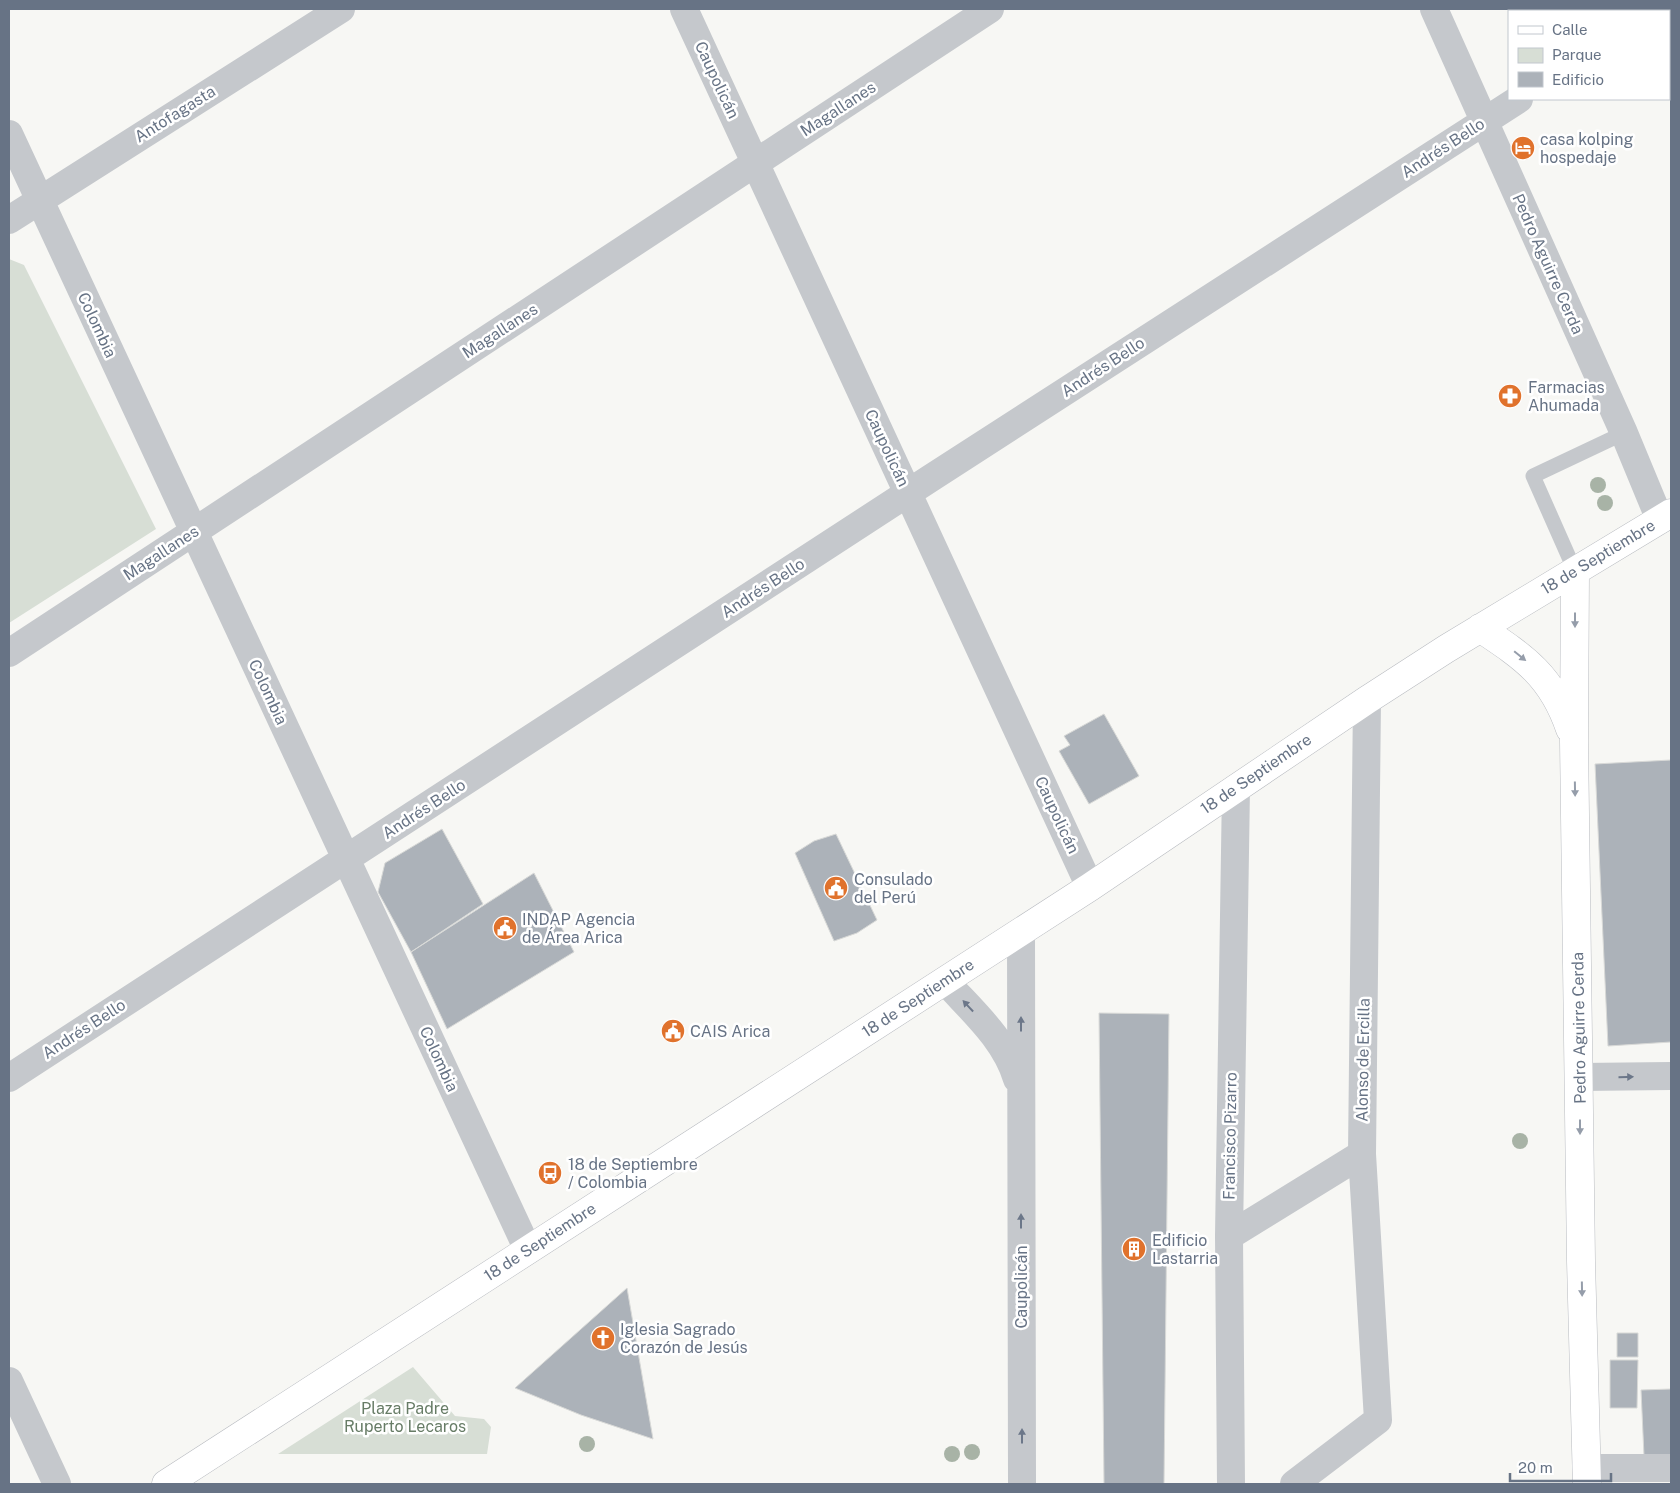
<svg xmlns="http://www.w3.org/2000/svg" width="1680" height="1493" viewBox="0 0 1680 1493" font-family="'Public Sans',sans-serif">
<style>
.green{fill:#d7ded5}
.building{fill:#acb2b9;stroke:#d8d9d7}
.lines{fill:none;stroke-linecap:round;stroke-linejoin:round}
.secondary-casing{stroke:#b8bbc0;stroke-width:29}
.service{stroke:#c5c8cc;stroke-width:15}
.minor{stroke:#c5c8cc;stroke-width:28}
.secondary{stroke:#fff;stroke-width:28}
.tree{fill:#a8b3a6}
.oneway{fill:#959daa}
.oneway2{fill:#6c7789}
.labels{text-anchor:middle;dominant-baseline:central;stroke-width:5;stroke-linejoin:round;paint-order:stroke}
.street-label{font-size:16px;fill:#677385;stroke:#fff}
.poi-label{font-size:16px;fill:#677385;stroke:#fff;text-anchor:start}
.park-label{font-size:16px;fill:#677c66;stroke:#fff}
</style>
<rect width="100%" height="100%" fill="#f7f7f4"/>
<path class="green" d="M9 259 24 265 156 529 9 623Z
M413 1367 455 1416 484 1419 491 1427 487 1454H278Z"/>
<path class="building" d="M1104 714 1139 776 1089 804 1059 751 1070 745 1064 736Z
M1671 760V1042L1608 1046 1595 764Z
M442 829 483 904 411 952 378 892 385 863Z
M836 834 877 920 857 933 834 941 795 853 814 841Z
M534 873 574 952 447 1029 411 952Z
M1099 1013 1169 1014 1164 1484H1104Z
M627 1288 653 1439 581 1415 515 1388Z
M1617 1333H1638V1357H1617Z
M1610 1360H1638L1637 1408H1610Z
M1671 1389V1455L1644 1456 1641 1390Z"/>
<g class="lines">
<g class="secondary-casing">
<path id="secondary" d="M1575 571 1574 741 1581 1261 1587 1484
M1480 628C1525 658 1552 676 1570 729
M166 1484 1090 887 1367 700 1446 649 1671 513"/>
</g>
<path class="service" d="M1575 571 1533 476 1624 433"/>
<path class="minor" d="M684 9 1090 887
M1434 9 1624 433 1660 520
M1651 11 1655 9
M9 134 528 1250
M9 220 341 9
M9 653 990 9
M1021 932 1022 1484
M945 981C972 1011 1005 1039 1017 1079
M1580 1077 1671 1076
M9 1078 931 478 1519 99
M1229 1236 1362 1154
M9 1381 57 1484
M1586 1468H1671
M1231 1484 1229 1236 1236 788
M1294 1484 1378 1420 1362 1154 1367 700"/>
<use href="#secondary" class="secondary"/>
</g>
<g class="tree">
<circle cx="1598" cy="485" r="8"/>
<circle cx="1605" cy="503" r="8"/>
<circle cx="1520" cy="1141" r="8"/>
<circle cx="587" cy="1444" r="8"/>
<circle cx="972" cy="1452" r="8"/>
<circle cx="952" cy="1454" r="8"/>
</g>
<defs><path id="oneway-solid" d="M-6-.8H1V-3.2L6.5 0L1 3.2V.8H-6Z" transform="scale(1.25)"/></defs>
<g class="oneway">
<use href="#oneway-solid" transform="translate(1575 620) rotate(90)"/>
<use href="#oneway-solid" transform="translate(1520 656) rotate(39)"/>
<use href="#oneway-solid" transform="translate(1575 789) rotate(89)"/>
<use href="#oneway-solid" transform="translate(1580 1127) rotate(90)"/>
<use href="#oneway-solid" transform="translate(1582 1289) rotate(89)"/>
</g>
<g class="oneway2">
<use href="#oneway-solid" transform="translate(968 1006) rotate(-133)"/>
<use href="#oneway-solid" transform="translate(1021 1024) rotate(-90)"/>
<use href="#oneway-solid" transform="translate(1626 1077) rotate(-1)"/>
<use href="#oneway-solid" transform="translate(1021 1221) rotate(-90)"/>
<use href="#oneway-solid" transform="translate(1022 1436) rotate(-90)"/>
</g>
<defs>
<g id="hotel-disc" transform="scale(1.25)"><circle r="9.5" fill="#e0722c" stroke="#fff"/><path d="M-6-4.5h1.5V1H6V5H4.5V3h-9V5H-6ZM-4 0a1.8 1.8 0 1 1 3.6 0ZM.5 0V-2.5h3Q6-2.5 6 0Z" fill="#fff"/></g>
<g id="pharmacy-disc" transform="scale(1.25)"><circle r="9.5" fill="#e0722c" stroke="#fff"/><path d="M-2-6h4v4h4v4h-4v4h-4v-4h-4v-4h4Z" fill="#fff"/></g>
<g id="civic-disc" transform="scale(1.25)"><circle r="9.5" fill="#e0722c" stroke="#fff"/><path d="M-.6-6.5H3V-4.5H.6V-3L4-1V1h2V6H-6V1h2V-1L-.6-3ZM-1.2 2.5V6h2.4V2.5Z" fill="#fff"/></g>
<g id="bus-disc" transform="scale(1.25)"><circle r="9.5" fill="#e0722c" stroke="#fff"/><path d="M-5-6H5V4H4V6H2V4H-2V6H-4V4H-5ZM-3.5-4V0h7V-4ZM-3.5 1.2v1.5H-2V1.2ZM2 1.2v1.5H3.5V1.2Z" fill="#fff"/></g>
<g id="building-disc" transform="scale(1.25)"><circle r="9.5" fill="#e0722c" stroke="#fff"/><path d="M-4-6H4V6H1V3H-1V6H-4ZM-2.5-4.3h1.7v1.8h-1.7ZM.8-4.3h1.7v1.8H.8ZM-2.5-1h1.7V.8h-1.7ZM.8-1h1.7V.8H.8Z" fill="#fff"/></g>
<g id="church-disc" transform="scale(1.25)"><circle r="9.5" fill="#e0722c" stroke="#fff"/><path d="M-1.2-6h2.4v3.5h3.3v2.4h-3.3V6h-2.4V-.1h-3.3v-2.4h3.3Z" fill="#fff"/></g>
</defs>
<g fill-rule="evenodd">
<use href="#hotel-disc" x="1523" y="148"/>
<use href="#pharmacy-disc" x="1510" y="396"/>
<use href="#civic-disc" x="836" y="888"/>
<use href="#civic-disc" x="505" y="928"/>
<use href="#civic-disc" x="673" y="1031"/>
<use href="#bus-disc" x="550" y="1173"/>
<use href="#building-disc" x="1134" y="1249"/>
<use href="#church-disc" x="603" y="1338"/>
</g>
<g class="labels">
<g class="street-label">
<text transform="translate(717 80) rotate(65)">Caupolicán</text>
<text transform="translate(838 109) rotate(-33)">Magallanes</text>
<text transform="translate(175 114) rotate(-32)">Antofagasta</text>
<text transform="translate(1443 148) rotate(-33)">Andrés Bello</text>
<text transform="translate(1548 264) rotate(66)">Pedro Aguirre Cerda</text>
<text transform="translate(97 325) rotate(65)">Colombia</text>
<text transform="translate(500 331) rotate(-33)">Magallanes</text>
<text transform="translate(1103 367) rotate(-33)">Andrés Bello</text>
<text transform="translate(887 448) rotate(65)">Caupolicán</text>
<text transform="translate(161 553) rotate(-33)">Magallanes</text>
<text transform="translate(1598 557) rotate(-31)">18 de Septiembre</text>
<text transform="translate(763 588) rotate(-33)">Andrés Bello</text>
<text transform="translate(268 692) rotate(65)">Colombia</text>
<text transform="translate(1256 774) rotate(-34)">18 de Septiembre</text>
<text transform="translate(424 809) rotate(-33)">Andrés Bello</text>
<text transform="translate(1057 815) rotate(65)">Caupolicán</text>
<text transform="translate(918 998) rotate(-33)">18 de Septiembre</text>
<text transform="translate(1579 1028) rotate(-91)">Pedro Aguirre Cerda</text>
<text transform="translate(84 1029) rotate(-33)">Andrés Bello</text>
<text transform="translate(439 1059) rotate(65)">Colombia</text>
<text transform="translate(1363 1060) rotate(-89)">Alonso de Ercilla</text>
<text transform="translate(1230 1136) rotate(-89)">Francisco Pizarro</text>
<text transform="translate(540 1242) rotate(-33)">18 de Septiembre</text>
<text transform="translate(1021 1287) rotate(-90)">Caupolicán</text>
</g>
<g class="poi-label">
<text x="1540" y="139">casa kolping<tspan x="1540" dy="18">hospedaje</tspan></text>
<text x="1528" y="387">Farmacias<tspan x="1528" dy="18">Ahumada</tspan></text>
<text x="854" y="879">Consulado<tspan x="854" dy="18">del Perú</tspan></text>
<text x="522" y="919">INDAP Agencia<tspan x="522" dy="18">de Área Arica</tspan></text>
<text x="690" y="1031">CAIS Arica</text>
<text x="568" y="1164">18 de Septiembre<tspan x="568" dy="18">/ Colombia</tspan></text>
<text x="1152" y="1240">Edificio<tspan x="1152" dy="18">Lastarria</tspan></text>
<text x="620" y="1329">Iglesia Sagrado<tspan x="620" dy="18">Corazón de Jesús</tspan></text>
</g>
<g class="park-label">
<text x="405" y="1408">Plaza Padre<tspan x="405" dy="18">Ruperto Lecaros</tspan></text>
</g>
</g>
<rect width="1680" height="1493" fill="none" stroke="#677385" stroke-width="20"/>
<rect x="1508" y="10" width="162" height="90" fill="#ffffff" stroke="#c2c7ce"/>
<rect x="1518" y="26" width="25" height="8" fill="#ffffff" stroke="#c2c7ce"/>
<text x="1552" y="35" font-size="15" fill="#677385">Calle</text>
<rect x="1518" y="48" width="25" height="15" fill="#d7ded5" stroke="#c2c7ce"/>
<text x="1552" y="60" font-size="15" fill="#677385">Parque</text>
<rect x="1518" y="72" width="25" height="15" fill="#acb2b9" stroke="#c2c7ce"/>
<text x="1552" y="85" font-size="15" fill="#677385">Edificio</text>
<path d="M1510 1473v8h101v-8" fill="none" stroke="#677385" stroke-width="2.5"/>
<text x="1518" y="1473" font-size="15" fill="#677385" stroke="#ffffff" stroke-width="4" paint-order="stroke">20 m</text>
</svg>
